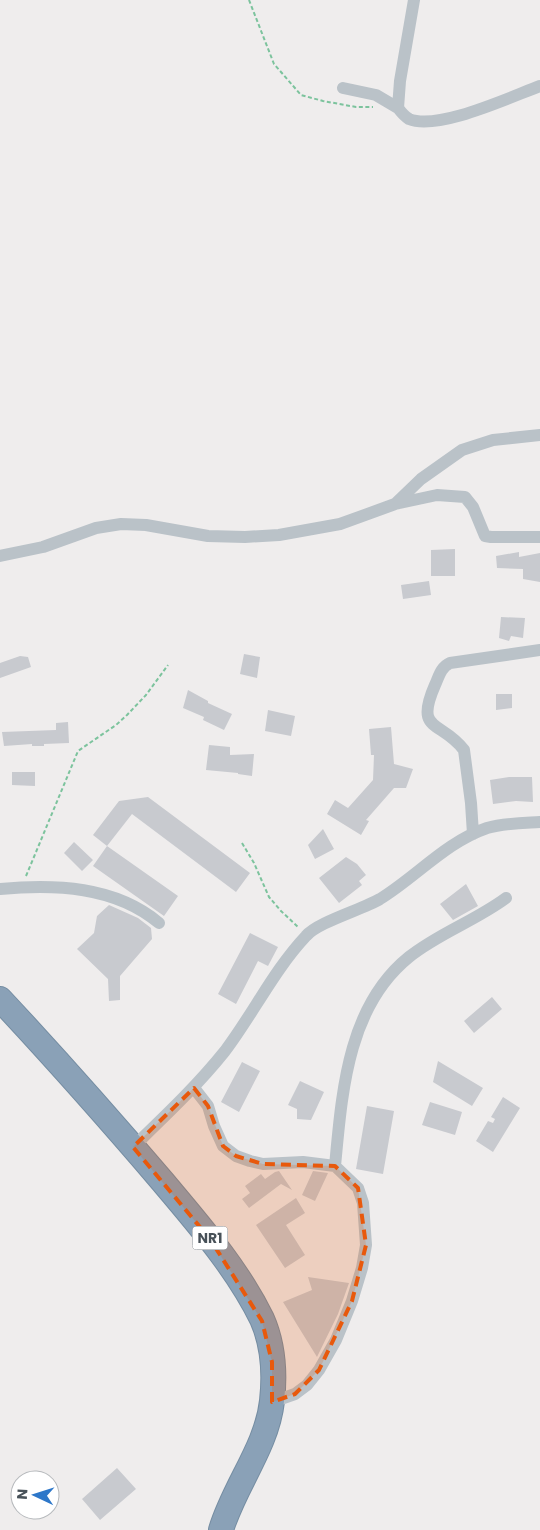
<svg xmlns="http://www.w3.org/2000/svg" width="540" height="1530" viewBox="0 0 540 1530" font-family="Poppins,sans-serif">
<style>
.building{fill:#c8cacf}
.lines{fill:none;stroke-linecap:round;stroke-linejoin:round}
.highway-casing{stroke:#758da2;stroke-width:26}
.path{stroke:#7cc39d;stroke-width:2;stroke-dasharray:4 2.5;stroke-linecap:butt}
.street{stroke:#bac2c8;stroke-width:12}
.highway{stroke:#8aa1b7;stroke-width:24}
.marked{fill:#e8590c;fill-opacity:0.2;stroke:#e8590c;stroke-width:4;stroke-dasharray:10 6;stroke-linejoin:round}
.labels{text-anchor:middle;dominant-baseline:central;stroke-width:4.5;stroke-linejoin:round;paint-order:stroke}
.shield{fill:#fff;stroke:#7f858a;stroke-width:1}
.shield-label{font-size:14px;font-weight:bold;fill:#485158}
</style>
<rect width="100%" height="100%" fill="#efeded"/>
<path class="building" d="M455 549V576H431V550Z
M519 552V557L540 553V582L523 579V569L497 568 496 556Z
M429 581 431 595 403 599 401 585Z
M501 617 525 618 523 638 511 636 509 641 499 638Z
M244 654 260 657 257 678 240 674Z
M20 656 28 657 31 667 0 678V663Z
M188 690 208 701V703L232 714 224 730 203 720 204 717 183 708Z
M496 694H512V708L496 710Z
M268 710 295 716 291 736 265 731Z
M68 722 69 743 44 744V746H32V744L4 746 2 732 56 730V723Z
M391 727 394 764 413 769 406 788H394L366 820 369 821 361 835 327 814 335 800 348 808 373 780 374 755H371L369 729Z
M209 745 230 747V755L254 754 252 776 238 774V773L206 770Z
M12 772H35V786L12 785Z
M509 777H532L533 802 516 801 493 804 490 780Z
M148 797 250 873 236 892 132 814 107 846 93 835 119 801Z
M323 829 334 849 315 859 308 845Z
M74 842 93 860 82 871 64 853Z
M107 846 178 896 164 916 93 866Z
M346 857 357 864 366 875 359 881 362 885 339 903 319 878Z
M466 884 478 906 453 920 440 904Z
M109 905 138 918 151 928 152 939 120 976V1000L109 1001 108 979 77 949 94 933 97 916Z
M250 933 278 947 268 966 258 961 236 1004 218 994Z
M492 997 502 1009 474 1033 464 1021Z
M438 1061 483 1088 472 1106 433 1082Z
M242 1062 260 1071 239 1112 221 1102Z
M300 1081 324 1092 311 1120 297 1119V1109L288 1105Z
M503 1097 520 1108 493 1152 476 1141 488 1121 493 1123 495 1119 491 1117Z
M430 1102 462 1112 455 1135 422 1125Z
M367 1106 394 1111 383 1174 356 1169Z
M279 1171 292 1190 281 1184 249 1208 242 1199 250 1193 245 1186 261 1174 265 1179 275 1172Z
M313 1171 328 1173 315 1201 302 1195Z
M296 1198 305 1213 286 1225 305 1255 285 1268 256 1225Z
M308 1277 349 1283 338 1314 317 1357 283 1302 312 1290Z
M117 1468 136 1489 100 1520 82 1499Z"/>
<g class="lines">
<g class="highway-casing">
<path id="highway" d="M0 999C56 1059 110 1120 163 1182 199 1225 237 1268 262 1319 273 1344 275 1374 272 1401 267 1447 234 1486 221 1530"/>
</g>
<path class="path" d="M249 0 274 64 301 95 323 101 356 107H373
M242 843 254 863 269 897 281 911 298 927
M26 876 78 751 116 725 127 715 146 695 168 665"/>
<path class="street" d="M414 0 400 81 398 108C401 112 404 116 409 119 438 131 510 97 540 86
M343 88 376 95 398 108
M395 504 437 495 465 497 473 507 485 536 491 537H540
M0 556 43 547 96 528 121 524 146 525 208 536 245 537 279 535 340 524 395 504 421 479 462 450 493 440 540 435
M473 834 471 803 464 750C441 720 414 733 435 685 439 676 441 667 450 663L540 650
M0 889C55 884 115 886 159 923
M194 1088 208 1106 214 1126 223 1146 236 1156 250 1161 263 1164 303 1162 335 1166 358 1188 363 1203 366 1245 362 1268 352 1301 336 1340 319 1370 307 1385 295 1394 272 1402
M133 1147C165 1116 197 1086 225 1051 253 1014 274 970 306 936 318 922 361 910 380 899 416 877 446 842 487 828 504 823 523 823 540 822
M335 1166C342 1093 347 1007 409 957 439 933 475 921 506 898"/>
<use href="#highway" class="highway"/>
</g>
<path class="marked" d="M194 1088 208 1106 223 1146 236 1156 263 1164 335 1166 358 1188 366 1245 352 1301 319 1370 295 1394 272 1402V1362L262 1321 210 1239 133 1147Z"/>
<g class="labels">
<rect class="shield" x="192.5" y="1226.5" width="35" height="23" rx="4"/>
<g class="shield-label">
<text x="210" y="1238">NR1</text>
</g>
</g>
<g transform="translate(35 1495) rotate(274)"><circle r="24" fill="#ffffff" stroke="#b6b9bc"/>
<path d="M0-4L9 19L0 12L-9 19Z" fill="#2d77c9"/>
<text y="-8" font-size="14" font-weight="bold" text-anchor="middle" fill="#485158">N</text>
</g>
</svg>
